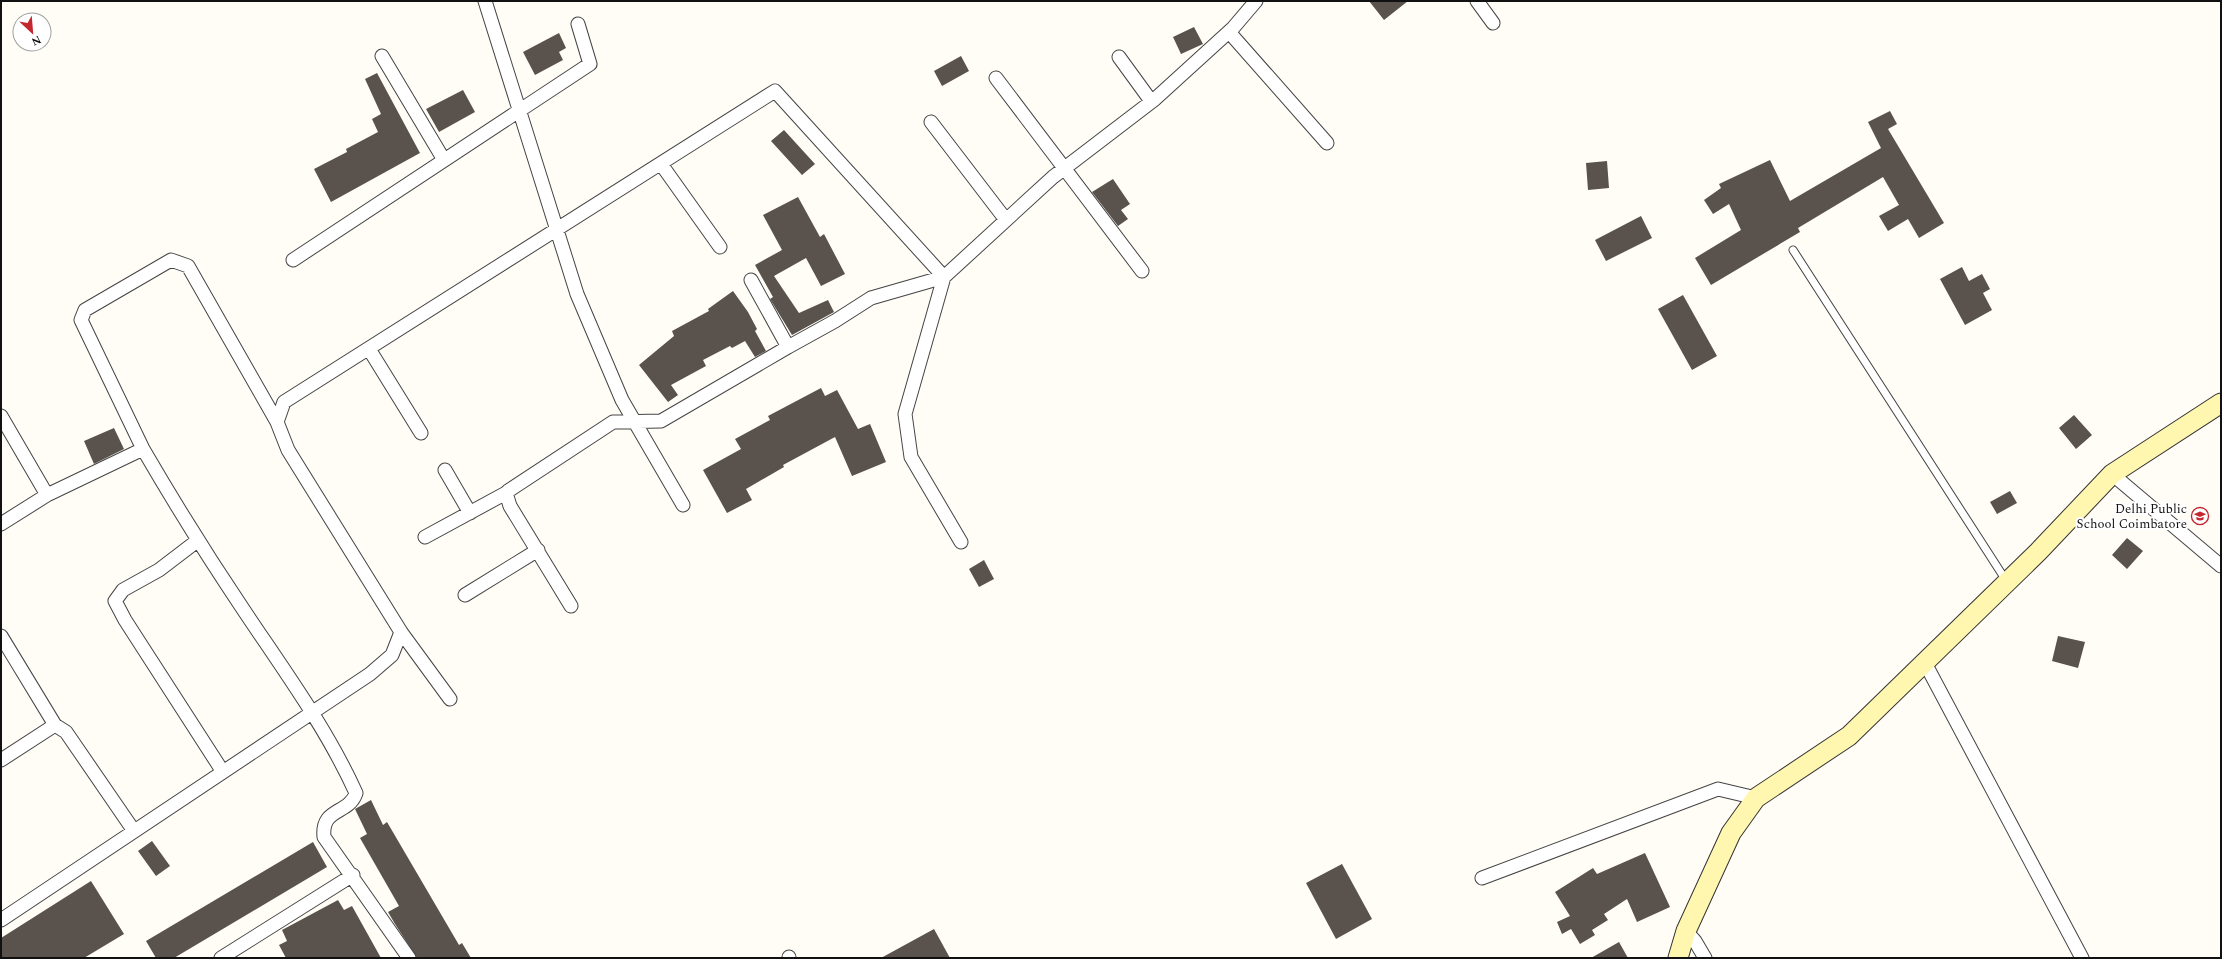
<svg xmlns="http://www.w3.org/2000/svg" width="2222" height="959" viewBox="0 0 2222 959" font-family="Spectral,serif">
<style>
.building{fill:#5a524d}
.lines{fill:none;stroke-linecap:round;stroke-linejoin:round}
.service-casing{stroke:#444;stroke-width:9}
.minor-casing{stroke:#444;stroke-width:15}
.secondary-casing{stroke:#333;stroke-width:21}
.service{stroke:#fff;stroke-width:7}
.minor{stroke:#fff;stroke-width:13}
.secondary{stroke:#fff6b0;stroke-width:19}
.labels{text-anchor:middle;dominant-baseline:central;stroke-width:4;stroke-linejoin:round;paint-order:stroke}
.poi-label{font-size:13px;fill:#111;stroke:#fff;text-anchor:end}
</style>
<rect width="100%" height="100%" fill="#fffdf5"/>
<path class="building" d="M1369 1H1408L1384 20Z
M1194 27 1203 44 1181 54 1173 37Z
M559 33 566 48 559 52 563 60 535 75 523 52Z
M961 56 969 71 942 86 934 71Z
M377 73 420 153 331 202 314 169 347 152 346 149 378 132 372 119 381 114 365 79Z
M463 90 475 112 439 132 426 109Z
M1890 111 1897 124 1888 129 1944 223 1919 238 1908 219 1888 231 1879 216 1899 205 1883 177 1798 228 1800 232 1711 285 1695 258 1741 230 1729 204 1713 214 1704 200 1721 188 1719 184 1770 160 1790 201 1881 148 1868 122Z
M784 130 815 164 802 175 771 141Z
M1607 161 1609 188 1588 190 1586 163Z
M1113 179 1130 204 1121 210 1128 219 1118 226 1092 192Z
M798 197 820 237 824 234 845 274 821 286 806 258 774 276 799 313 828 300 834 312 792 335 770 299 773 297 755 265 782 250 763 215Z
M1641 216 1652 238 1606 261 1595 240Z
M1962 267 1969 281 1982 274 1990 289 1983 293 1992 310 1965 325 1940 279Z
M733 291 748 312 757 329 755 331 766 351 755 357 745 341 732 348 730 346 703 360 706 366 671 385 678 395 668 402 639 365 674 336 672 331 709 311 708 309Z
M1683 295 1717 356 1692 370 1658 309Z
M821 388 825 396 837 390 858 429 870 424 886 462 852 476 835 437 783 465 784 467 746 489 752 500 727 513 703 470 741 449 735 439 770 420 768 416Z
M2074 415 2092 435 2076 449 2059 428Z
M114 428 124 449 94 464 84 441Z
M2010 491 2017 503 1997 514 1990 502Z
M2127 538 2143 551 2127 569 2112 555Z
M984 560 994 579 979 587 969 569Z
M2058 636 2085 642 2078 668 2052 661Z
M371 800 383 825 387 822 459 945 462 943 471 958H417L395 924 388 912 399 906 360 838 367 834 355 809Z
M152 841 170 866 156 876 138 851Z
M313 842 327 867 174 958H156L146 941Z
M1645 853 1670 907 1637 922 1627 899 1604 914 1608 920 1592 930 1595 935 1580 944 1571 929 1562 934 1557 922 1570 916 1555 892 1593 868 1597 874Z
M1342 864 1372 919 1336 939 1306 883Z
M91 881 124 934 84 958H1V938Z
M338 900 344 910 352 906 381 958H286L279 945 287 941 282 930Z
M934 929 950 958H881Z
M1619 942 1628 958H1591Z"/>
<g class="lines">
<g class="service-casing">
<path id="service" d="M1793 250 2007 582"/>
</g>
<g class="minor-casing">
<path id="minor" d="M485 1 577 294 622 400 683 505
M1477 1 1493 23
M1229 32 1327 143
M382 56 444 160
M1119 57 1151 101
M996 78 1142 271
M931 122 1006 220
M661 164 720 247
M293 260 590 64 578 24
M751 280 788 347
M369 349 421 433
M1 416 47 495
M143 449 81 320 85 310 171 260 188 266 277 422
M445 470 470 513
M2112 474 2221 566
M1 524 47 495 143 449C175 504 208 557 243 609 283 669 326 727 356 793 349 815 321 807 324 837L409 958
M425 537 506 493
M197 541 159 570 123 590 115 601 125 620 223 772
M465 595 538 550
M571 606 510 506 506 493 508 491 613 422 661 421 788 347 835 321 871 298 944 277 1053 177 1155 99 1233 28 1256 1
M401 632 450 699
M1 636 55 725 66 732 134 831
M1925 663 2082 958
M1 760 55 725
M1482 878 1718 789 1756 798
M1 920 370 674 392 655 401 632 288 450 277 422 284 402 775 91 944 277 905 414 911 457 961 542
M1686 931 1695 941 1705 958
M789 957V958
M221 958 353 875"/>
</g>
<g class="secondary-casing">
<path id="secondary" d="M1678 958 1686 931 1731 833 1756 798 1849 736 2038 552 2112 474 2221 403"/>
</g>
<use href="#service" class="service"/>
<use href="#minor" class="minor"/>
<use href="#secondary" class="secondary"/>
</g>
<defs>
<g id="school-ring" transform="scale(0.9)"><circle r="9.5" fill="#fff" stroke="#c4262e" stroke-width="1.5"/><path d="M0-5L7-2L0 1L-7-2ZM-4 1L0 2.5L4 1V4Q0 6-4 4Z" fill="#c4262e"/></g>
</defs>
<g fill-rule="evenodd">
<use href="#school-ring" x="2200" y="516"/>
</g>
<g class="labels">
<g class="poi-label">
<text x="2187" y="509">Delhi Public<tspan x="2187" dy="15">School Coimbatore</tspan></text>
</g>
</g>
<rect width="2222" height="959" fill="none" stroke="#111111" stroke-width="4"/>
<g transform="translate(32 32) rotate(154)"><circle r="19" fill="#ffffff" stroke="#a0a0a0"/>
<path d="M0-3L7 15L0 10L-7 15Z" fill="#c4262e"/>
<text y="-6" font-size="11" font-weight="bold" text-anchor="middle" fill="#111111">N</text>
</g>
</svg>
